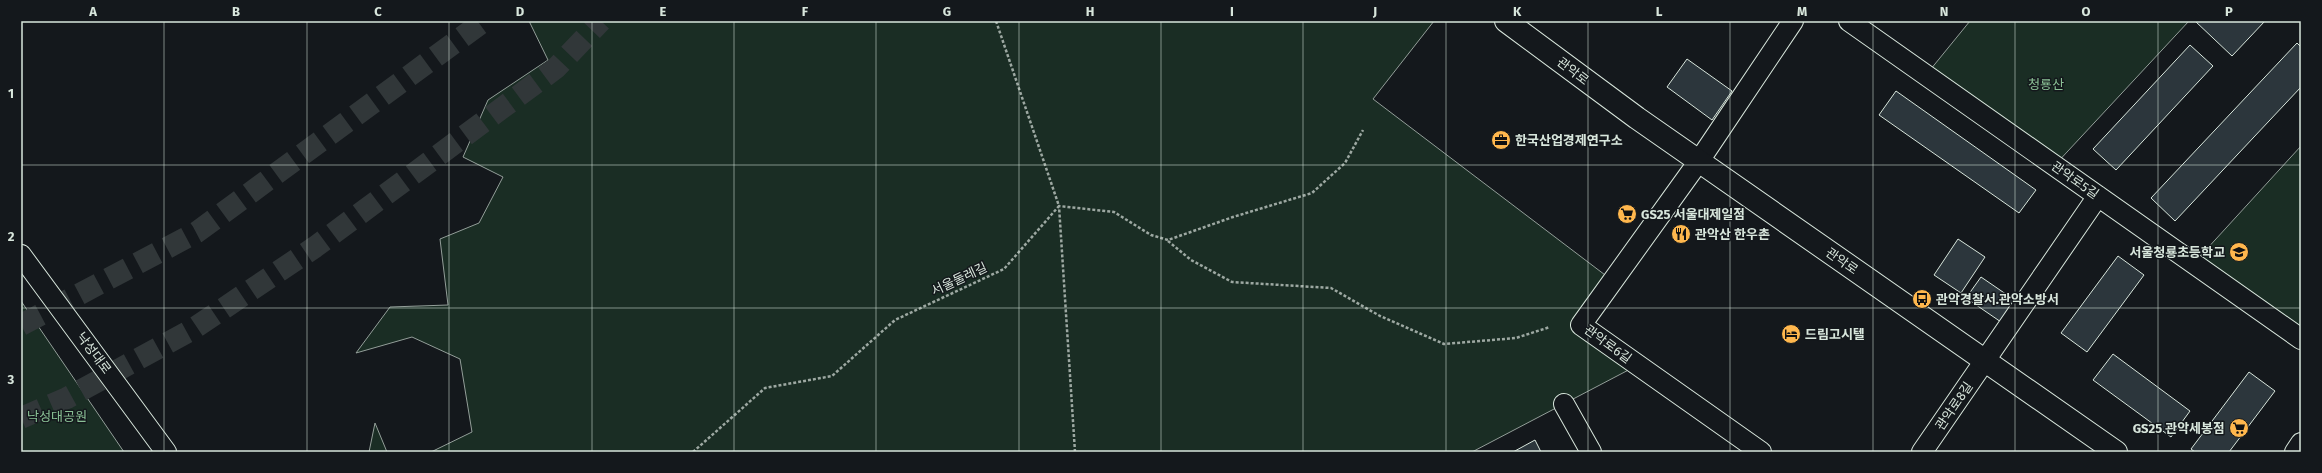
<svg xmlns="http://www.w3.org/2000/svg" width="2322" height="473" viewBox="0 0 2322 473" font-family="'Fira Sans','Noto Sans KR',sans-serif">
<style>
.green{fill:#1a2d24;stroke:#939e99}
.building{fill:#2c363c;stroke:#d8e6dc}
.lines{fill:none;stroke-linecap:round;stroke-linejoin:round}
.highway-tunnel{stroke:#313739;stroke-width:22;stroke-dasharray:22 11;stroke-linecap:butt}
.minor-casing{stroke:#d8e6dc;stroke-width:22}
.major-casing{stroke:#d8e6dc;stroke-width:24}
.path{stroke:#9da8a2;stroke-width:2.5;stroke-dasharray:3 2;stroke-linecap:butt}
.minor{stroke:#14181c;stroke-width:20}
.major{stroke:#14181c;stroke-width:22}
.grid{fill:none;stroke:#d8e6dc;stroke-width:1;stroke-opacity:0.55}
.labels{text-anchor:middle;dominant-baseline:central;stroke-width:3;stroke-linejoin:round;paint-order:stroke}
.street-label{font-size:13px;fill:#d8e6dc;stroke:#14181c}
.park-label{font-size:13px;fill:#8ac095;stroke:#14181c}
.poi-label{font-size:13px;font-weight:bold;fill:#d8e6dc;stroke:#14181c;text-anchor:start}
.neatline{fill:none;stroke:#d8e6dc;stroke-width:1.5}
.grid-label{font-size:13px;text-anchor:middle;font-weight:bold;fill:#d8e6dc}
</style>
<rect width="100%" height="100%" fill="#14181c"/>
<path class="green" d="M529 21H1434L1373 99 1613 281 1581 325 1638 365 1472 452H431L472 432 460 359 412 337 356 353 390 307 448 305 440 239 479 223 503 177 463 157 488 100 548 60Z
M1970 21H2189L2054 166 1926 75Z
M2301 146V339L2194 263Z
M21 301 124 452H21Z
M375 423 387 452H369Z"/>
<path class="building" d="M2195 21H2265L2232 56Z
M2297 43 2301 47V87L2175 221 2151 198Z
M2190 45 2213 66 2116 170 2093 149Z
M1687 59 1732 91 1712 120 1667 87Z
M1896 91 2036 190 2019 213 1879 115Z
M1958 239 1985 257 1961 293 1934 275Z
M2118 256 2144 275 2087 352 2061 333Z
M1981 277 2016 301 2001 322 1966 298Z
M2113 354 2190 411 2171 437 2093 380Z
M2249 372 2275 391 2229 452H2195L2191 449Z
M1535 440 1541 452H1513Z"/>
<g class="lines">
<path class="highway-tunnel" d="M21 325 197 232 484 21
M21 418 67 398 193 329 315 247 556 68 601 21"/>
<g class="minor-casing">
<path id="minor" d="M1849 21 2301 339
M21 255 166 452
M1564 404 1591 452
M1761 452 1581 325 1699 161 1793 21
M1922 452 2098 196
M2295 452 2301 443"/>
</g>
<g class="major-casing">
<path id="major" d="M1506 21 1637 118 2116 452"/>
</g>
<path class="path" d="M1168 241 1191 260 1232 282 1331 288 1380 316 1444 344 1516 338 1550 327
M693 452 765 388 832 376 895 320 1004 269 1059 206 996 21
M1075 452 1059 206 1114 212 1151 235 1168 240 1233 217 1312 193 1345 163 1363 130"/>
<use href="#minor" class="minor"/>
<use href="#major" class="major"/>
</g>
<path class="grid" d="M164 21V452M307 21V452M449 21V452M592 21V452M734 21V452M876 21V452M1019 21V452M1161 21V452M1303 21V452M1446 21V452M1588 21V452M1730 21V452M1873 21V452M2015 21V452M2158 21V452M21 165H2301M21 308H2301"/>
<defs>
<g id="office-disc" transform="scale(1)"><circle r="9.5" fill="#ffb74d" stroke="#14181c"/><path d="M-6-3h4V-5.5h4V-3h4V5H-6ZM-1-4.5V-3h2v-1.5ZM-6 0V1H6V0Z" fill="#111"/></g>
<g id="supermarket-disc" transform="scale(1)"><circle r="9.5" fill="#ffb74d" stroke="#14181c"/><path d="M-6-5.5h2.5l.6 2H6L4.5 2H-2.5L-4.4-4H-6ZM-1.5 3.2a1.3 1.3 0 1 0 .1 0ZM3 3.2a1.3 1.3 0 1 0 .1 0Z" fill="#111"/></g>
<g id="restaurant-disc" transform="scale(1)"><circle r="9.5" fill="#ffb74d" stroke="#14181c"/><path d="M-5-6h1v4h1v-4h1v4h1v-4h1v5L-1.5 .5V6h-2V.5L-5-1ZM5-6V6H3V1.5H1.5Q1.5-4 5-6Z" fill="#111"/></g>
<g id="school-disc" transform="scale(1)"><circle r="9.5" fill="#ffb74d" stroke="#14181c"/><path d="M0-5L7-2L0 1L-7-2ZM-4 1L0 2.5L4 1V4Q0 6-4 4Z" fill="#111"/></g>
<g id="bus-disc" transform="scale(1)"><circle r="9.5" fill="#ffb74d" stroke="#14181c"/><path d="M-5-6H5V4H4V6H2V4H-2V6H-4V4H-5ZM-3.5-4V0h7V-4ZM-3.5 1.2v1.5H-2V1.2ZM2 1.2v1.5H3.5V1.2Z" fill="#111"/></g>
<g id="hotel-disc" transform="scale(1)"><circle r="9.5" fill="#ffb74d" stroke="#14181c"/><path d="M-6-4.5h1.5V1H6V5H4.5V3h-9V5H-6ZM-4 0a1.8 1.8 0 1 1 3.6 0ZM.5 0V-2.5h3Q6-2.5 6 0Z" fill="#111"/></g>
</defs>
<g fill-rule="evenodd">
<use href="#office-disc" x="1501" y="140"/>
<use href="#supermarket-disc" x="1627" y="214"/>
<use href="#restaurant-disc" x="1681" y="234"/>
<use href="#school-disc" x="2239" y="252"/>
<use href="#bus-disc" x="1922" y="299"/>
<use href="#hotel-disc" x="1791" y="334"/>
<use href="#supermarket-disc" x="2239" y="428"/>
</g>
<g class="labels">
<g class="street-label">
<text transform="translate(1573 71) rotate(37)">관악로</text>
<text transform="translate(2075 180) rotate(35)">관악로5길</text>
<text transform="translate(1842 261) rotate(35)">관악로</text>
<text transform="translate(959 279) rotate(-25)">서울둘레길</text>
<text transform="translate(1608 344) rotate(36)">관악로6길</text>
<text transform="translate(94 353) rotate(53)">낙성대로</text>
<text transform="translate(1954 406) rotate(-56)">관악로8길</text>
</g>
<g class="park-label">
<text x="2046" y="84">청룡산</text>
<text x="57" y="416">낙성대공원</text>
</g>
<g class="poi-label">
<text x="1515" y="140">한국산업경제연구소</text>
<text x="1641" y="214">GS25 서울대제일점</text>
<text x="1695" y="234">관악산 한우촌</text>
<text x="2225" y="252" text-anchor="end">서울청룡초등학교</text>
<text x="1936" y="299">관악경찰서.관악소방서</text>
<text x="1805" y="334">드림고시텔</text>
<text x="2225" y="428" text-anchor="end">GS25 관악세봉점</text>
</g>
</g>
<rect width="2322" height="473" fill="none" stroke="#14181c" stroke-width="44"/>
<rect x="22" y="22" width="2278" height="429" class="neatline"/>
<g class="grid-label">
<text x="93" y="16">A</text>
<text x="236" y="16">B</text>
<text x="378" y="16">C</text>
<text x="520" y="16">D</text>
<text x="663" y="16">E</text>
<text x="805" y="16">F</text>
<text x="947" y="16">G</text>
<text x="1090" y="16">H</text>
<text x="1232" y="16">I</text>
<text x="1375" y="16">J</text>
<text x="1517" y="16">K</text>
<text x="1659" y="16">L</text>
<text x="1802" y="16">M</text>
<text x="1944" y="16">N</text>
<text x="2086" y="16">O</text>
<text x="2229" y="16">P</text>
<text x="11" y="98">1</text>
<text x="11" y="241">2</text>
<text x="11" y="384">3</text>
</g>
</svg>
